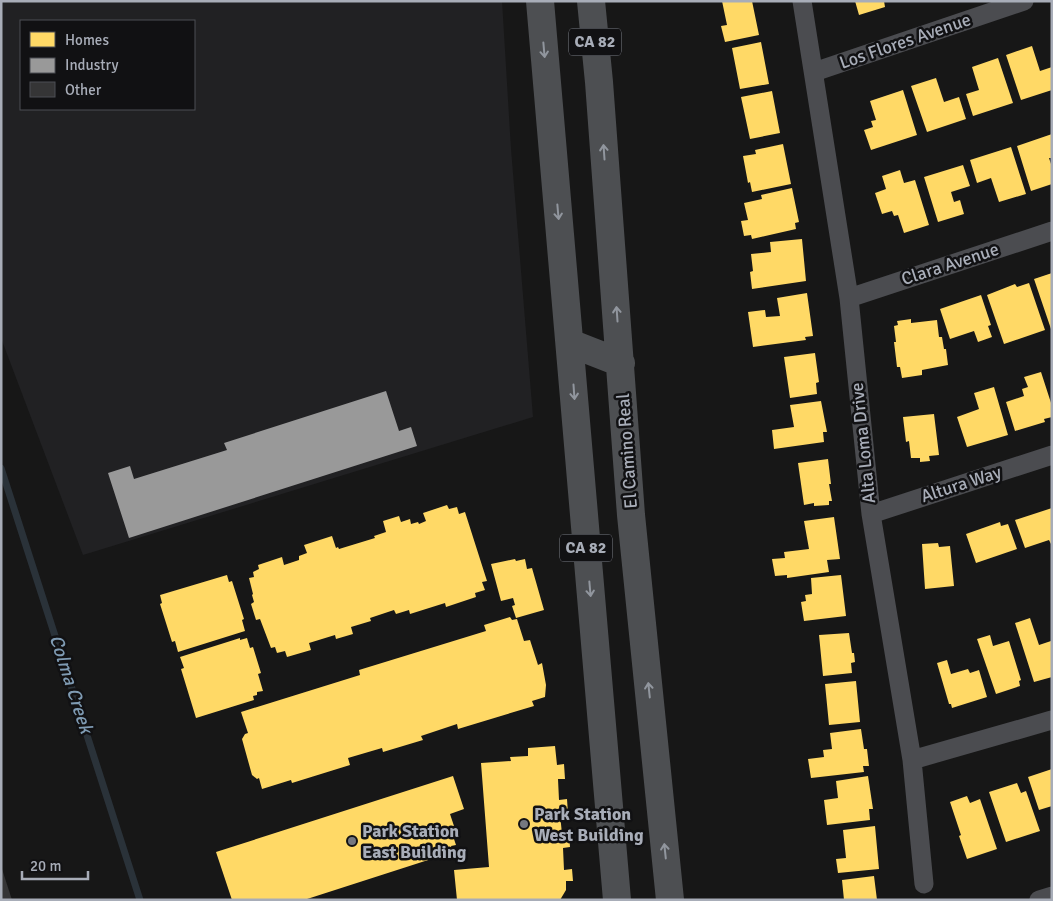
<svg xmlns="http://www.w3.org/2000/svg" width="1053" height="901" viewBox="0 0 1053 901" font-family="Signika,sans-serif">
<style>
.built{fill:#212123;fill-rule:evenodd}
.homes{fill:#ffd966}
.industry{fill:#999}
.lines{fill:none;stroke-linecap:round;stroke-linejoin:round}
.stream{stroke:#2a3239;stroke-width:7}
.building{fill:#353536}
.street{stroke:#4b4c50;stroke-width:19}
.primary{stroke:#4d4f52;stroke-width:28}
.oneway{stroke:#91969e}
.poi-dot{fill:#757880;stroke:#111113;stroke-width:2}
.labels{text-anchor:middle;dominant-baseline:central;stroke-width:5;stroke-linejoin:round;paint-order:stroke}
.shield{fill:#111113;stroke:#7b7e86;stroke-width:1}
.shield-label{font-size:16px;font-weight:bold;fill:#a8adb8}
.street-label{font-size:18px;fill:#a8adb8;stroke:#111113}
.poi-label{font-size:18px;font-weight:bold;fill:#a8adb8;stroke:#111113;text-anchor:start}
.water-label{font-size:19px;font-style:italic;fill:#7f9bb3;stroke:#111113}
</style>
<rect width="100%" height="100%" fill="#171717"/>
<path class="built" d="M1 1H502L511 149 533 417 83 555 1 338ZM21 21H194V109H21Z"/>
<path class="homes" d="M722 1H752L759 35 725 42 721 26 727 25Z
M855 1H884L885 7 859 15Z
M761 42 769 84 740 89 732 48Z
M1032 46 1040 71 1052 67V90L1021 100 1006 55Z
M998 58 1013 103 973 116 966 94 979 90 972 67Z
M936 78 944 102 959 97 966 119 927 132 911 86Z
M903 90 917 135 871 150 864 130 873 127 871 121 876 120 870 101Z
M772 91 780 133 750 139 741 97Z
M1052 134V158H1049L1052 167V184L1031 191 1017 146Z
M783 144 791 184 752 192 750 182 748 183 743 156 756 154 755 150Z
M1011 147 1026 194 999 202 991 178 977 183 970 160Z
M963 165 970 186 951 192 954 202 960 200 964 214 938 222 924 177Z
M900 170 904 183 915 180 929 225 904 233 898 215 894 216 892 211 882 214 875 193 886 189 882 176Z
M792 188 799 222 795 223 796 229 752 239 751 235 744 236 741 221 748 220 744 203 762 199 761 195Z
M802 239 806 281 752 289 750 272 753 271 751 254 771 252 770 242Z
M1052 273V329H1051L1034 279Z
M1029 283 1045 330 1004 344 987 295 1015 284 1017 287Z
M807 293 813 336 805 337 806 340 753 347 748 312 765 310 766 317 780 316 777 298Z
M981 295 991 325 988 326 992 337 978 342 974 331 950 339 940 309Z
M911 319V323L937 320 939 337H942L944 349H946L948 365 922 370V375L902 378 900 367H897L894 342H896L894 326 898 325 897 321Z
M815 353 819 382 816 383 817 394 790 398 784 357Z
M1041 372 1052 406V417L1044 419 1045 422 1015 431 1006 402 1024 396 1022 389 1028 387 1024 377Z
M994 387 1008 435 967 447 957 417 979 409 974 393Z
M821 401 827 432H823L824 442 774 449 772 430 794 427 790 405Z
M934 414 939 455 929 456 930 461 920 462V458H911L909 441 906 442 903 417Z
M828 459 831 484H829L832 501H829V505L814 506V503L804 505 798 463Z
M447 505 449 509 457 507 459 514 465 512 487 581 482 582 485 590 475 593 476 597 446 607 445 603 410 614 409 610 396 614 394 610 370 618 371 621 351 627 353 634 336 639 335 635 309 643 311 650 287 657 285 651 277 653 275 647 271 648 260 619 256 620 251 604 254 602 252 595 253 594 249 578 254 577 253 572 259 569 258 565 282 557 284 565 299 560V556L307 553 304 545 332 536 336 548 338 547 339 549 375 538 374 536 386 532 383 521 399 516 401 522 410 519 411 524 418 522 419 524 426 521 423 513Z
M1052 508V546L1049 540 1025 548 1015 520Z
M834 517 840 559 827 560 829 572 787 578V575L775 576 772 559 785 558 784 552 809 549 804 521Z
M1000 522 1001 526 1008 524 1017 549 976 563 966 534Z
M938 543 939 547 950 546 954 586 925 589 922 544Z
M515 559 516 561 525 559 527 569 532 568 544 610 516 618 512 606 515 605 513 598 501 601 491 564Z
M227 575 229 582 232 581 244 619 242 620 245 631 178 652 175 641 172 642 160 604 162 603 160 595Z
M841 575 846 616 804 621 801 602 806 601 805 595 812 594 811 578Z
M510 617 512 620 517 619 524 641 530 640 538 665 542 663 546 685 545 697 532 701 534 706 458 729 457 724 421 736 423 740 383 752 382 748 348 758 350 765 292 783 291 780 262 789 259 778 257 779 252 775 242 739 245 734 248 733 241 712 360 675 359 670 486 631 484 625Z
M1030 618 1039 645 1051 641 1052 643V677L1034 682 1015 623Z
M849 633 852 653H854L855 662 851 663 852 673 823 676 819 635Z
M990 635 993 646 1009 641 1021 680 1019 681 1020 686 996 694 977 639Z
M240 638V640L247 638 250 648 253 647 261 673 258 674 263 691 257 692V695L253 696 254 700 196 718 181 669 184 668 180 657Z
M947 660 951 674 968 669 970 673 979 670 987 697 952 708 951 704H949L937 663Z
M856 681 860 722 829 725 825 684Z
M861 729 864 749H867L869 766H863L864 772 811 778 808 759 824 757 823 750 832 749 830 733Z
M555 746 557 765 564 764 565 779H558L559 800 567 799 568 814H560L562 834 569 833 570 847 563 848 564 870 572 869 573 881H566V890L560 900H457L454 870 489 867 481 763 511 761 510 757 528 756V748Z
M1052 769V806L1039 810 1028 777Z
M453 776 464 809 450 814 457 835 453 836 456 845 451 846 453 852 304 900H232L216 852Z
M868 776 873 809H869L870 820 827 825 824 800 838 798 836 781Z
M1017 783 1021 793 1026 791 1040 831 1006 842 989 792Z
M967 796 970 803 980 799 997 849 967 859 959 836 961 835 950 802Z
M875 826 879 869 838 873 836 859 846 858 843 830Z
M874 876 877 900H844L842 880Z"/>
<path class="industry" d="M386 391 399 431 411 427 417 446 129 538 108 473 130 466 134 479 227 450 224 443Z"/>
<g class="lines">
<path class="stream" d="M1 468 140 900"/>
</g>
<path class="building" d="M1 869H2L12 900H1Z"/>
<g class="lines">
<path class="street" d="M802 1 849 298 871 514 912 760 924 884
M814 72 1024 1
M849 298 1052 231
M871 514 1052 455
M912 760 1052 720
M1039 900 1052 896"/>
<path class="primary" d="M540 1 617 900
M591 1 599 82 631 515 670 900
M570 343 621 363"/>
</g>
<defs><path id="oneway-shaft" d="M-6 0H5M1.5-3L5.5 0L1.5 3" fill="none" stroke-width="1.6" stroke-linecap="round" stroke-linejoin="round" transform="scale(1.25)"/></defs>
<g class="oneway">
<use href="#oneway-shaft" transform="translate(544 50) rotate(85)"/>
<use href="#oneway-shaft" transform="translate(604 152) rotate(-94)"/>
<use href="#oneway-shaft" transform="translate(558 212) rotate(85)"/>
<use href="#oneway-shaft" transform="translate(617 314) rotate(-94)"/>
<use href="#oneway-shaft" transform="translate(574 392) rotate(86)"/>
<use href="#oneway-shaft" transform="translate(590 589) rotate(85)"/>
<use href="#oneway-shaft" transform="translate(649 690) rotate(-96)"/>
<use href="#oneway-shaft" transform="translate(665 851) rotate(-96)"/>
</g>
<g class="poi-dot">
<circle cx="524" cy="824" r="5"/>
<circle cx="352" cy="841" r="5"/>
</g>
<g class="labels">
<g class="shield">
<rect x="569" y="28.5" width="52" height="27" rx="4"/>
<rect x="560" y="534.5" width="52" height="27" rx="4"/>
</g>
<g class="shield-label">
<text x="595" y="42">CA 82</text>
<text x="586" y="548">CA 82</text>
</g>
<g class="street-label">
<text transform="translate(905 41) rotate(-19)">Los Flores Avenue</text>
<text transform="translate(950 264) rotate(-18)">Clara Avenue</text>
<text transform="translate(863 443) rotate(-96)">Alta Loma Drive</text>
<text transform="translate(627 451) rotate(-94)">El Camino Real</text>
<text transform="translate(961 484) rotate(-18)">Altura Way</text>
</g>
<g class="poi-label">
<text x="534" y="814">Park Station<tspan x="534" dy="21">West Building</tspan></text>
<text x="362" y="831">Park Station<tspan x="362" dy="21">East Building</tspan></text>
</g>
<g class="water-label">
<text transform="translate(71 684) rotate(72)">Colma Creek</text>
</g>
</g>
<rect width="1053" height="901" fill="none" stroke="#a8adb8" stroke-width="5"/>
<rect x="20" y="20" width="175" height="90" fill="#111113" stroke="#4d4f55"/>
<rect x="30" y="32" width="25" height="15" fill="#ffd966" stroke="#4d4f55"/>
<text x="65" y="45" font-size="15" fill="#a8adb8">Homes</text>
<rect x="30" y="58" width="25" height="15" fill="#999999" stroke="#4d4f55"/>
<text x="65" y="70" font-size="15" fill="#a8adb8">Industry</text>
<rect x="30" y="82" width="25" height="15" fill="#353536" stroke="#4d4f55"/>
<text x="65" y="95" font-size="15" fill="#a8adb8">Other</text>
<path d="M22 871v8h66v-8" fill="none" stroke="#a8adb8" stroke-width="2.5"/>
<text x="30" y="871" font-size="15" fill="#a8adb8" stroke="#111113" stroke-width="4" paint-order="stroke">20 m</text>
</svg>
